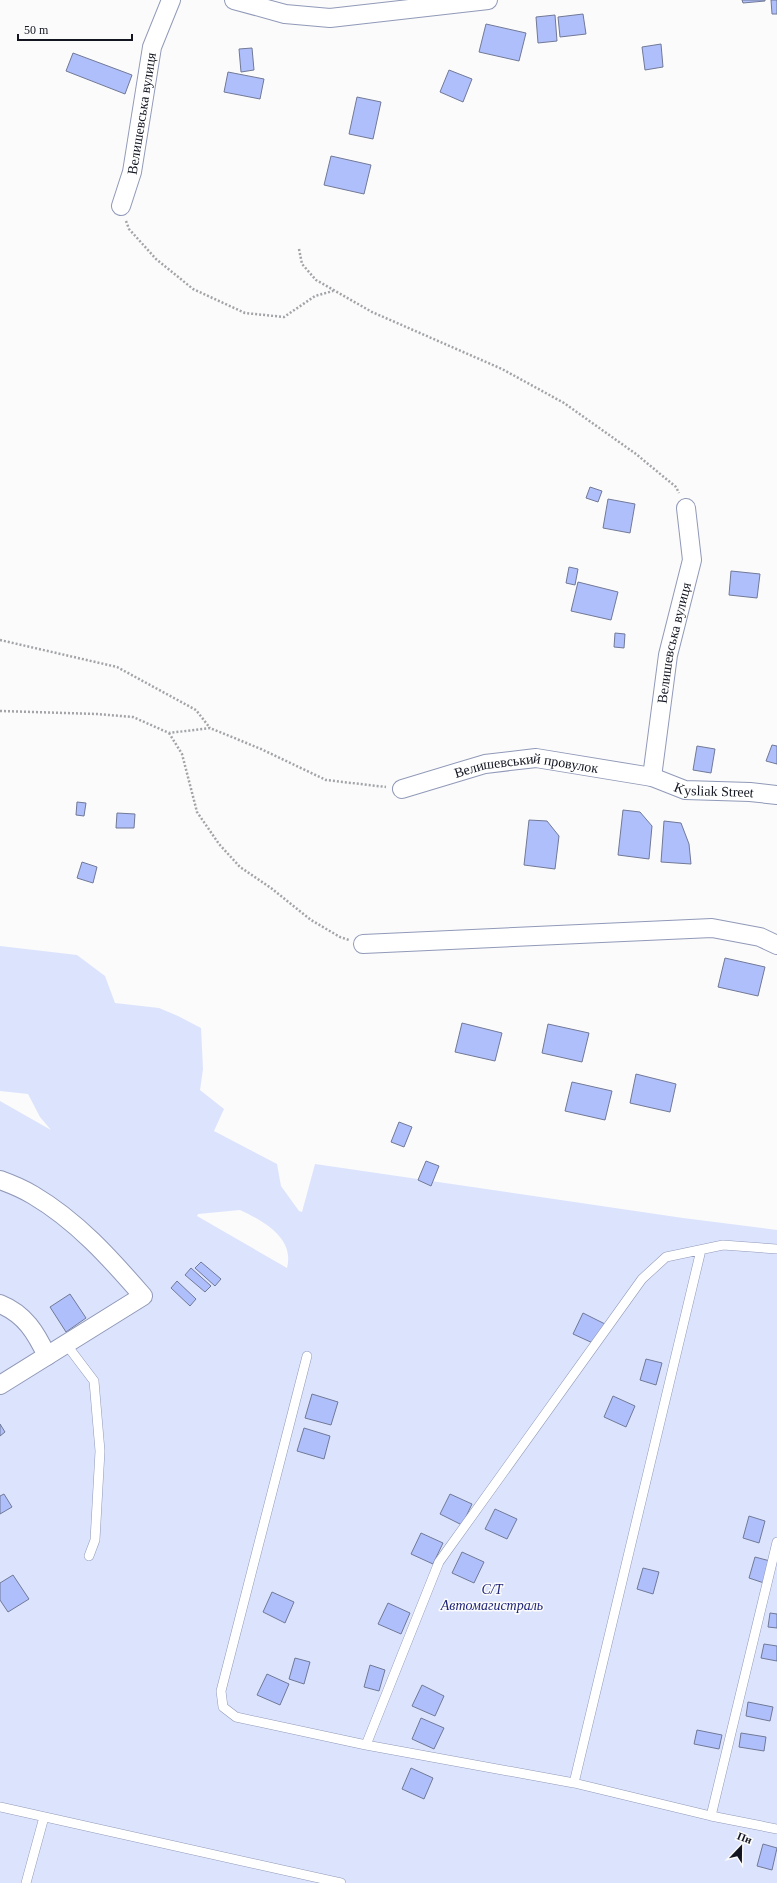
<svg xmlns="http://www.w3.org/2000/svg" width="777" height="1883" viewBox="0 0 777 1883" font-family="Georgia,serif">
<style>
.green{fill:#dce4fd;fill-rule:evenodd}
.building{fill:#afbffb;stroke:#717997}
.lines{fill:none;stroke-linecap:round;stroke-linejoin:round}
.service-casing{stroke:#9099b8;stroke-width:10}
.minor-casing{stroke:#9099b8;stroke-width:20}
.path{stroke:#a2a4a8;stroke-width:2.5;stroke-dasharray:2 2;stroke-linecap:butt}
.service{stroke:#fff;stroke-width:9}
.minor{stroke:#fff;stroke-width:18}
.labels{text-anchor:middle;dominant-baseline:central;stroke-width:3;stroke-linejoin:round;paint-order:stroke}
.street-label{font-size:14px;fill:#131621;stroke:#fbfbfb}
.park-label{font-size:14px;font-style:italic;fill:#202578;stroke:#fbfbfb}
</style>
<rect width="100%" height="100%" fill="#fbfbfb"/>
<path class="green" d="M0 946 77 955 105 976 115 1003 159 1008 178 1016 201 1028 203 1069 200 1090 224 1109 214 1131 277 1164 281 1186 299 1211 302 1212 315 1164 683 1218 777 1230V1883H0V1101L51 1130 40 1117 28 1094 0 1091ZM240 1210C263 1221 295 1238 287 1268L197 1216 198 1214Z"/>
<path class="building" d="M742 0H765V1L743 3Z
M771 0H777V14H772Z
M583 14 586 34 560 37 558 17Z
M555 15 557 41 538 43 536 17Z
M486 24 526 33 519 61 479 52Z
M661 44 663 67 645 70 642 47Z
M252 48 254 70 241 72 239 49Z
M73 53 132 75 125 94 66 71Z
M449 70 472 79 463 102 440 92Z
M228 72 264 79 260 99 224 92Z
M357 97 381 102 373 139 349 134Z
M331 156 371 165 364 194 324 185Z
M590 487 602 491 598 502 586 498Z
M608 499 635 504 630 533 603 528Z
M569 567 578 569 575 585 566 583Z
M731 571 760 574 757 598 729 595Z
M578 582 618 592 611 620 571 611Z
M615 633 625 634 624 648 614 647Z
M772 745 777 746V764L766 761Z
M697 746 715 749 711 773 693 770Z
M77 802 86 803 84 816 76 815Z
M623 810 640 812 652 826 649 859 618 855Z
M117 813 135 814 134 828H116Z
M529 820 547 821 559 836 555 869 524 865Z
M664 821 681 823 689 844 691 864 661 862Z
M82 862 97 867 93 883 77 878Z
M725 958 765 967 758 996 718 987Z
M462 1023 502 1033 495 1061 455 1052Z
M548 1024 589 1033 582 1062 542 1053Z
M636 1074 676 1084 670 1112 630 1103Z
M572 1082 612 1091 605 1120 565 1111Z
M399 1122 412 1127 404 1147 391 1142Z
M426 1161 439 1166 431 1186 418 1180Z
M201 1262 221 1279 215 1286 195 1268Z
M191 1268 211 1286 205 1292 185 1275Z
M177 1281 196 1299 190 1306 171 1288Z
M70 1294 86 1318 66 1332 50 1307Z
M583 1313 605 1324 595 1344 573 1334Z
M646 1359 662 1363 656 1385 640 1380Z
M312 1394 338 1402 331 1425 305 1418Z
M613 1396 635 1406 626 1427 604 1417Z
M0 1424 5 1432 0 1436Z
M304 1428 330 1436 324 1459 297 1451Z
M4 1494 12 1507 0 1514V1496Z
M450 1494 472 1504 462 1525 440 1514Z
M495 1509 517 1519 507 1539 485 1529Z
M749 1516 765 1521 759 1543 743 1538Z
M421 1533 443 1543 433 1564 411 1554Z
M462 1552 484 1562 474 1583 452 1573Z
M755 1557 770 1561 764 1583 749 1578Z
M643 1568 659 1572 653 1594 637 1589Z
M13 1575 29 1599 8 1612 0 1600V1583Z
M272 1592 294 1602 285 1623 263 1612Z
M388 1603 410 1613 401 1634 378 1624Z
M770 1613 777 1614V1628L768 1627Z
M764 1644 777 1646V1661L761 1658Z
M295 1658 310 1662 304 1684 289 1679Z
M370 1665 385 1670 379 1691 364 1687Z
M267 1674 289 1684 280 1705 257 1695Z
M422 1685 444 1696 435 1716 412 1706Z
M748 1702 773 1707 770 1721 746 1716Z
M421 1718 444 1728 434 1749 412 1739Z
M697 1730 722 1735 719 1749 694 1744Z
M741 1733 766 1737 764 1751 739 1747Z
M411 1768 433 1778 424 1799 402 1789Z
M763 1844 777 1848 772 1870 757 1866Z"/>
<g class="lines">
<g class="service-casing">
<path id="service" d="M66 1344 94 1381 100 1451 95 1540 89 1556
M307 1356 221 1691 223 1707 236 1717 366 1745 574 1783 711 1816 777 1829
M366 1745 439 1562 642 1279 666 1257 723 1245 777 1249
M574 1783 701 1250
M0 1807 341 1883
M711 1816 777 1542
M26 1883 44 1817"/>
</g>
<g class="minor-casing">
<g id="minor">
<path d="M234 0 285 14 330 18 488 0"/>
<path id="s1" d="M121 206 132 172 152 47 171 0"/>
<path id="s2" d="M652 777 668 655 692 560 686 508"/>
<path id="s3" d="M402 789 485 764 536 758 652 777 685 790 750 792 777 795"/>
<path d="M363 944 712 928 760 937 777 945"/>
<path d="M0 1180C11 1184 23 1189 33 1195 77 1221 110 1258 143 1296L0 1385"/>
<path d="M0 1304C25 1314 36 1333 47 1356"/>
</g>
</g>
<path class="path" d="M126 221 129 229 156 259 193 289 245 313 284 317 315 296 333 291
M299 249 302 264 316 280 372 312 502 369 564 403 636 454 676 487 679 493
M0 640 117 667 196 710 210 728
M0 711 97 714 133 717 169 733 210 728 261 749 326 780 386 787
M169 733 182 754 197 812 219 844 240 867 271 888 311 920 340 937 349 940"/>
<use href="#service" class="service"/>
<use href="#minor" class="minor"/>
</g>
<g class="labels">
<g class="street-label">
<text stroke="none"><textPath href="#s1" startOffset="95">Велишевська вулиця</textPath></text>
<text stroke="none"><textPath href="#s2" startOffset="136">Велишевська вулиця</textPath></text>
<text stroke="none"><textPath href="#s3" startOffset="128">Велишевський провулок</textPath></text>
<text stroke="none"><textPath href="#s3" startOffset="320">Kysliak Street</textPath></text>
</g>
<g class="park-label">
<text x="492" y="1589">С/Т<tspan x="492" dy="16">Автомагистраль</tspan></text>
</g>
</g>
<g transform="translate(741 1847) rotate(22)" stroke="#fbfbfb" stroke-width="3" paint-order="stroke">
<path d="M0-3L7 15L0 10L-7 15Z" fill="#131621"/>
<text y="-6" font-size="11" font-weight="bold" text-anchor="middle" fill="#131621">Пн</text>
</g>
<path d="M18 34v6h114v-6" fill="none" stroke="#131621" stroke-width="2"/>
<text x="24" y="34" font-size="12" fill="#131621" stroke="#fbfbfb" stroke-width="3" paint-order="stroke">50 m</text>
</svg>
